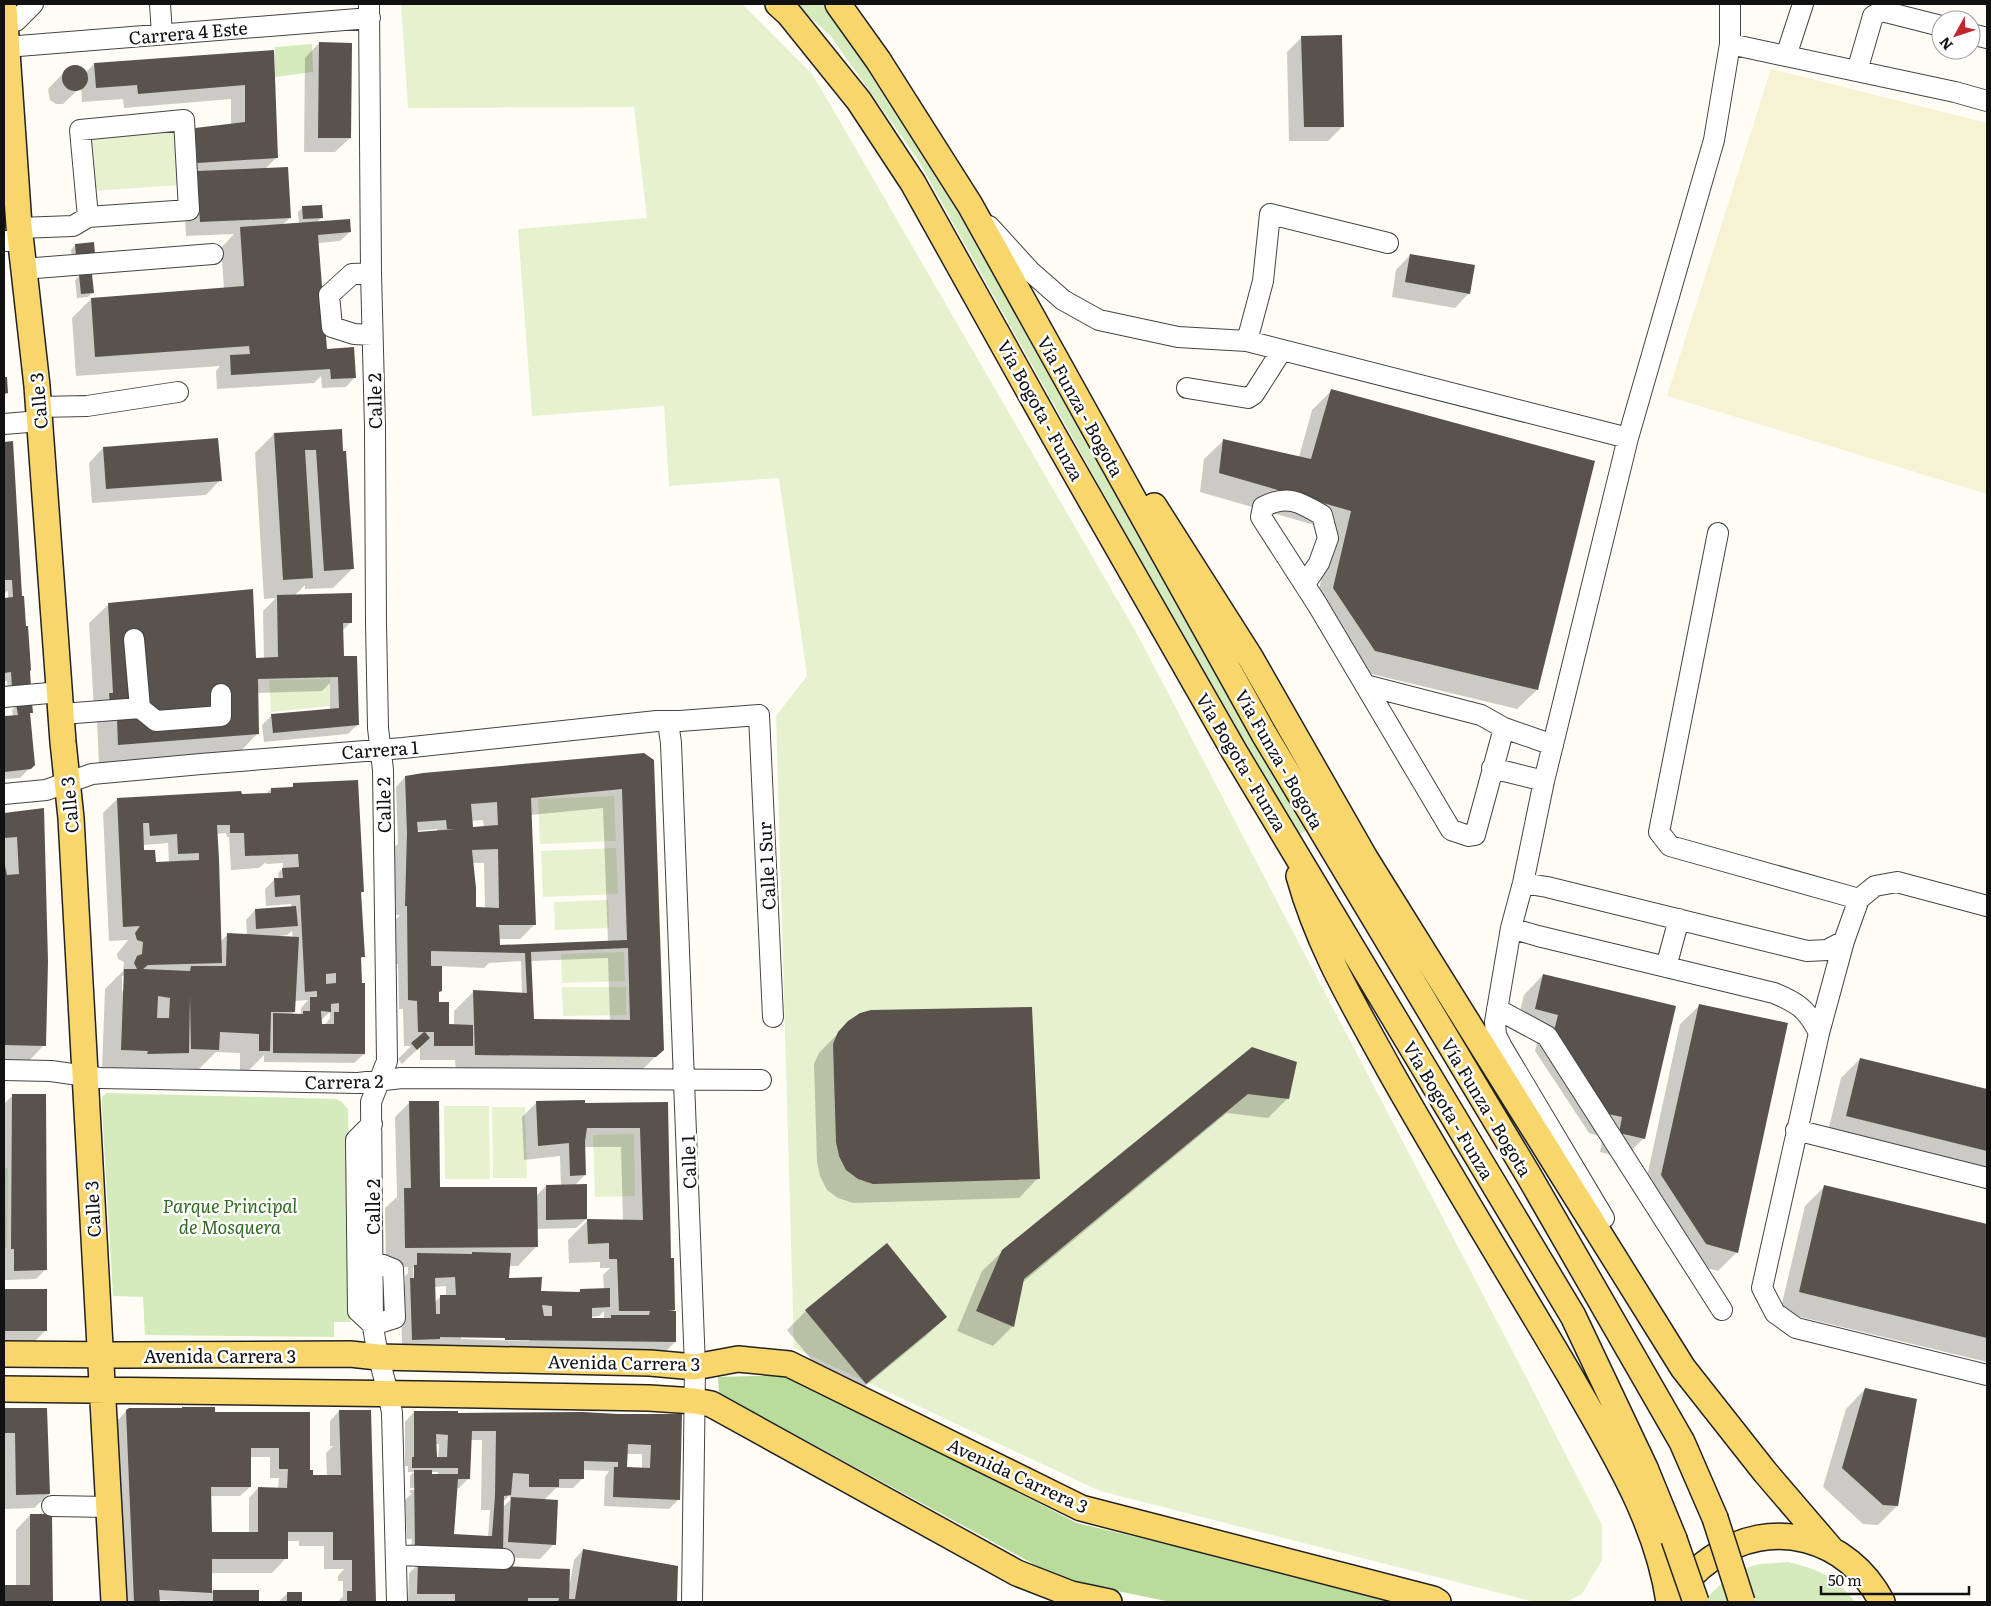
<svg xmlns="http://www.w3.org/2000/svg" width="1991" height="1606" viewBox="0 0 1991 1606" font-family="Literata,serif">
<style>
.farmland{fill:#f6f3d4}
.green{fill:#d5ebbd}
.forest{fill:#b9dc9c}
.pitch{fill:#e6f2cf}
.shadow{fill:#0003;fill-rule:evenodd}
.building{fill:#5a524d;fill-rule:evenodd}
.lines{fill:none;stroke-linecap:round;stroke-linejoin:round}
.minor-casing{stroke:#444;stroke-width:22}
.major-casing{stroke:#222;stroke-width:28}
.minor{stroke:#fff;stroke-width:20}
.major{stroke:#f9d66b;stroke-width:25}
.major-bridge-casing{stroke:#222;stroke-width:28;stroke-linecap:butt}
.major-bridge{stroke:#f9d66b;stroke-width:25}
.labels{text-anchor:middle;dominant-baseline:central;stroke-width:5;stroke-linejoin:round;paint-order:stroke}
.street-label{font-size:18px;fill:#111;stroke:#fff}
.park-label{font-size:18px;font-style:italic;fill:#2f6b1f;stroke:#fff}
</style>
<rect width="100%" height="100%" fill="#fffdf5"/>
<path class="farmland" d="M1771 69 1987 123V494L1667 396Z"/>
<path class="green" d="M794 4H825L921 144 1306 831 1297 835 1161 597 918 160 830 35Z
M312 44 313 72 275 77V47Z
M107 1093 335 1099 341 1101 348 1109 351 1322H334V1337L145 1335 143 1297 113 1296 102 1110V1097Z
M1788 1562C1820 1570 1835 1576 1855 1602H1705C1714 1586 1742 1567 1760 1564 1769 1563 1779 1563 1788 1562Z"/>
<path class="forest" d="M788 1375 1077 1523 1409 1602H1171L1063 1580 719 1393 718 1377Z"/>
<path class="pitch" d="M401 4H742L813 75 1136 632 1512 1350 1602 1525V1560L1582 1594 1566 1602H1535L1100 1491 794 1348 776 716 807 676 779 478 669 486 664 406 532 416 518 229 647 218 634 107 408 108Z
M174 131 178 185 95 191 91 137Z
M330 679V706L271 712 269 680Z
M614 796 616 841 540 844 538 799Z
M616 848 618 894 543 897 541 851Z
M608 900 609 928 555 930 554 902Z
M624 952 625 981 562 983 561 954Z
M562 987H626V1015L563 1016Z
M444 1106H489L490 1179H445Z
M492 1107H525L527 1178H493Z
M634 1134 635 1196 595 1197 593 1135Z
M4 1168H8L7 1248H4Z"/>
<path class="shadow" d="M1302 37 1343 126 1328 141H1289L1287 52Z
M319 43 350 138 335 152H304L305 58Z
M273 52 277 157 265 169 290 218 282 225 299 224 298 212 302 208 322 217 317 222 350 232 340 241 317 243 326 350 355 377 346 387 322 388 321 376 314 383 217 389 216 371 220 366 76 376 72 318 91 299 224 289 221 248 234 234 186 236 181 143 196 129 231 125V99L124 108 123 99 82 102 81 87 63 104H56L50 100 48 89 68 68 76 66 85 73 94 64Z
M93 244 72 260 71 250 75 245Z
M1410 255 1469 293 1455 308 1392 297 1396 270Z
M79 276 92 293 88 297 77 298 75 280Z
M1332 390 1537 690 1517 709 1355 670 1315 608 1332 530 1200 492 1204 459 1224 440 1299 457 1312 410Z
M341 430 353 568 333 588 305 589V585L294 596 351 622 342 631V657L358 724 348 734 264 742 262 725 272 715 330 710V683L322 691 256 693 258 733 239 753 99 764 97 722 91 723 90 714 94 710 89 623 109 604 255 659H264L263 611 276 598 264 599 255 453 274 434Z
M4 443H12L20 579 30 670 8 692 7 681H4V599L8 598V591L4 593Z
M103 448 220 480 206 495 92 503 89 463Z
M17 705 31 713 29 715 34 764 20 778 4 779V718L13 717 12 710Z
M643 755 663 1049 636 1076 456 1074 455 1060H420V1047L402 1064 398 1059 411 1046H404L403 1009H399L398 964H393V922L400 915H396V902H392V849L398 844 396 787 405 777ZM603 808 608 942 499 946 498 939H520L535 924 530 815ZM483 820 484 827 471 828V821ZM437 829V832L417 834V831ZM472 863H484L485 909 475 908ZM608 958 610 1021 533 1020 531 961ZM521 961 522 993 473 992 454 1011V1026H448L437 1003V994L441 991 440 966 484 968 489 963Z
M294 785 363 891 360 895 363 957 360 960 364 1054 354 1063 264 1062V1055L249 1070H240V1053L216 1052 199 1069 172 1068 168 1072 102 1069 105 989 123 971 124 962 118 959 117 954 128 940 109 941 103 813 117 799 240 797 266 794 271 789 290 788ZM226 833 227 837H229L231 870 259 868 266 862V864L283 863V868L278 873 279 879 274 880 265 889 266 906 291 904V908L255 910 246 920 247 935 228 934 220 942 216 834ZM168 843 169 862 155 863 143 852V845ZM292 931 293 938 281 937V936L287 935ZM122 976H125L124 989 122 992ZM308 1000 301 1008V1015H291L294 1012 295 1001ZM330 1012V1018L325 1025H320V1021Z
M43 810 44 1045 25 1065 4 1064V814Z
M1543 975 1644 1138 1624 1158 1600 1152 1603 1137 1589 1133 1535 1051 1539 1034 1516 1028 1524 995Z
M1700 1005 1737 1252 1718 1271 1686 1263 1643 1195 1680 1024Z
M849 1022 1038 1178 1019 1198 853 1203 838 1198 827 1190 820 1176 817 1162 814 1064 819 1053Z
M1252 1048 1288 1098 1268 1118 1227 1113 1022 1283 1013 1326 993 1346 957 1331 982 1271 1003 1251Z
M1860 1059 1987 1091V1175L1827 1135 1841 1078Z
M13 1095 45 1270 36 1279 5 1280 4 1104Z
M410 1102 439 1189 536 1196 546 1186H561L560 1156 524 1160 522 1117 537 1102 584 1104 667 1103 670 1260H673L675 1342 661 1356 402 1349 401 1289 405 1285V1276L408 1273V1267H386L385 1208 397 1197 395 1117ZM584 1147H621L623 1221 588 1220 568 1240 569 1263 600 1262V1268H610L603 1275 604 1290H580L577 1293H541L508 1279 509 1266H518L537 1246V1229L576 1228 586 1219 574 1186 585 1175ZM415 1265 414 1285 413 1268ZM446 1286V1297H440L434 1303V1287ZM604 1311V1319L591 1320V1317L599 1316ZM461 1336 529 1339V1341L461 1339Z
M1825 1186 1987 1225V1362L1780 1312 1805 1206Z
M4 1290H45V1331L31 1345H4Z
M806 1311 946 1317 926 1336 846 1402 787 1330Z
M1865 1389 1897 1506 1878 1525 1863 1524 1823 1487 1846 1409Z
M46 1409 49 1494 34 1508 4 1509V1410Z
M126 1411 309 1413V1471L312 1477 327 1476 326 1453 333 1446H330V1421L339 1411 375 1569V1602H338L343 1596V1581H338V1576L344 1569H324V1546H299V1541H286V1558L272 1573H211L210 1591 257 1592V1602H204L159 1600V1602H125L115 1485 120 1480 117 1421ZM250 1457H270V1478H279L278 1489 258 1488 249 1498V1533L210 1534V1496H240L250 1487Z
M414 1412 495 1415H680L679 1499 669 1509 604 1506 605 1477 609 1471 583 1470V1478L573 1488H556L543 1501 554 1544 540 1559 411 1553 412 1539H407L405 1500 412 1493H410V1490H449V1487L410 1488V1476L414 1472H408V1466H405V1422ZM470 1440H482L481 1510H490L488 1537 453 1535 456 1488H459L469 1478ZM435 1444H439L438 1458H436ZM626 1454H642V1469L626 1468ZM430 1472H438V1476H431ZM510 1495V1500L502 1508V1503Z
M30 1515H51L52 1602H4V1586H16V1530Z
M583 1550 677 1567 676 1602H408L409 1573 419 1564 570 1583 574 1560Z
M288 1593H301V1602H278Z"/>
<path class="building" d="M1342 35 1344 127H1304L1301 36Z
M319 42 352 43 351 138H318Z
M274 50 278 158 197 163 195 128 245 122V85L138 94 137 85 96 88 94 63Z
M62 78a13 13 0 1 1 26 0a13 13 0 1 1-26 0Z
M288 167 291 218 200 222 197 171Z
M322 205 323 218 303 219 302 206Z
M350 219 351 232 318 235 327 349 354 347 356 378 331 379 330 369 231 375 230 355 250 354 249 346 95 357 91 298 244 286 240 227Z
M94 242 95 254 76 256 75 244Z
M1410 254 1475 265 1470 294 1405 282Z
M92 274 94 293 81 294 79 275Z
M4 377H7L8 393 4 394Z
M1331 389 1595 461 1538 690 1375 651 1333 588 1351 511 1219 473 1223 439 1311 459Z
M342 429 343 451H346L354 569 324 571 316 450H305L313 578 283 580 274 433Z
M218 438 222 481 106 489 103 447Z
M13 441 22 596H24L26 626H28L31 670 30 671 31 687 12 688 11 672 4 673V598L13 597 12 580H4V442Z
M253 589 256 658 278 657 277 595 352 593V623H343L344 656H357L359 725 273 733 271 714 339 708 338 677 258 679 259 734 118 745 117 719 110 704 109 693H113L108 603Z
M32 702 33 713H30L35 765 31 769 4 772V716L18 715 16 704Z
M644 753 654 760 664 1050 656 1057 475 1055 473 990 527 993 525 953 431 951V966H442V991L439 992V1002H449V1024L473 1025V1046H434V1032H425L430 1038 417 1050 411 1043 424 1032H418L417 1001 408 1000 407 906H405L407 833 405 776 423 773ZM622 789 627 940 500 945 499 925H536L531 798ZM497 802 498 825 473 827 471 804ZM446 820 447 829H455L418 832 417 822ZM498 849 499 908 476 907V888L472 850ZM628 948 630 1020 534 1019 531 952Z
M358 780 364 892H361L365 957H361L362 983H365V1054L273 1053V1013L303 1014V1011H310V997H317V991L305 992 300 895 275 897 274 878H283L282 868 299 867 298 854 245 856 244 833H230V825H217L219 859 222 963 148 965 143 969 190 971 191 966H226L227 933 299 937 295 1012H271L270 1051H259V1034L220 1032 219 1050 191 1049 190 996 189 1053 147 1054 148 1051 121 1050 124 969H137L134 963 137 956 142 954 143 942 137 940 135 933 140 926 123 927 117 798 241 791 242 794 271 793V788L293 787V783ZM143 823H149L150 836 177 834 178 854 199 853V860L156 862 155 850H144ZM336 973V983L326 984V974ZM158 996 170 998 169 1018H157ZM339 1003V1012H334V1024H322L321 1011 331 1012V1004Z
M44 808 48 962 46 1046 4 1045V861L7 875 19 874 17 837 4 838V813Z
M296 906 298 926 256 929 255 909Z
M1543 974 1676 1006 1645 1139 1619 1133 1622 1117 1608 1114 1554 1031 1558 1015 1535 1009Z
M1699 1004 1788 1023 1738 1253 1706 1244 1661 1175Z
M1032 1007 1040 1179 873 1184 858 1179 846 1170 839 1156 836 1142 833 1044 838 1032 848 1021 860 1013 871 1010Z
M1252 1047 1297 1062 1289 1099 1248 1094 1024 1279 1014 1327 976 1311 1002 1250Z
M1860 1058 1987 1089V1151L1846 1116Z
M12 1094H46L47 1270 14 1271V1249H11Z
M585 1100V1103L668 1102 671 1258H674L675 1310 668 1311H676V1342L505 1340V1338L440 1337V1339L412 1340 410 1278H414V1265H417V1253L472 1254V1252L511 1253 509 1278 542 1277 541 1291 580 1292V1289L610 1288V1307L592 1308V1318H611V1315H649L650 1311H619L617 1259H609V1243L588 1244 587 1219 643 1220 640 1128H587L585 1141 586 1175 570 1176 569 1143 538 1146 536 1101ZM455 1277 456 1295H440V1314H436L435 1278ZM542 1305 552 1306V1316H544Z
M409 1101H439L440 1187H537L538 1247 405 1248 404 1188H411Z
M587 1184V1219L546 1220V1185Z
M1824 1185 1987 1224V1338L1799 1292Z
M887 1243 947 1317 866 1384 805 1310Z
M4 1289H47V1331H4Z
M1865 1388 1917 1399 1898 1506 1883 1505 1842 1468Z
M182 1407H215V1412H310V1470H313V1475H341L339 1410H371L376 1602H347V1591H352V1560H333V1532H288V1559H212V1593L159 1590 160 1602H134L126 1410 129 1408H182ZM251 1448H279V1469H288L287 1488 258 1487V1532H212L211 1487H251Z
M4 1408H47L50 1494 16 1495 15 1433H4Z
M414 1411H458V1413L583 1412 618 1414H682L680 1500 613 1497 614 1467H618V1462L584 1461V1479H559V1487H529V1474L513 1473 511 1495 504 1496 503 1554 415 1549 414 1470H432V1474H458V1468H412V1457H414ZM472 1431H496L495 1496 492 1536H488L454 1534 458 1479H470ZM436 1434 448 1435 447 1457H437ZM628 1444 651 1445 650 1468 627 1467Z
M511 1497 558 1500 556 1545 508 1542Z
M30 1514H52L53 1602H4V1585H30Z
M583 1549 678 1566 677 1602H558L559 1598H528V1602H455V1594H417L418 1562 570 1569 569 1599H575Z
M213 1590H259V1602H213Z
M287 1592H302V1602H287Z"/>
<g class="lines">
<g class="minor-casing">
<path id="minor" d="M160 4 162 34
M369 4 371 273 375 427 376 623 378 728 383 770 387 1061 371 1102 373 1325C376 1355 387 1383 392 1413L397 1602
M5 23 16 21 33 4
M1971 34 1987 38
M1730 44 1955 92 1987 101
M6 47 370 18
M1786 56 1803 4
M1857 71 1873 16 1882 11 1941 26
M989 226 1030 271 1063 300 1099 320 1178 337 1247 341 1628 438
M19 228 73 226 88 217 189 210 184 120 80 130 88 217
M4 241H20
M23 269 213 254
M371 273 352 274 329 295 332 327 354 334 372 335
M1247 341 1263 281 1270 214 1388 243
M1187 388 1248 398 1254 394 1282 350
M38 407 87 406 178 392
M4 424 40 421
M1718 533 1659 832 1670 846 1859 899
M1305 584 1319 563 1328 538 1322 515C1300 502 1287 494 1263 507L1261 517 1317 604 1451 830 1469 836 1475 835 1504 728
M134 639 140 708
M1365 685 1481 715 1504 728 1553 745
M4 697 60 692
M62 714 140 708 156 721 221 716V694
M668 722 671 743 695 1367 692 1602
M1492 768 1544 781
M4 794 46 790 92 774 201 764 403 748 657 721H680L759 715 773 1017
M1523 883 1547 887 1807 951 1827 950 1844 941
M1987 906 1897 882 1875 886 1859 899 1844 941 1819 1033 1762 1288 1775 1313 1796 1328 1987 1375
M1511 928 1538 936 1774 993C1798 1003 1807 1009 1819 1033
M1666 967 1679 919
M1497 1009 1547 1036 1722 1310
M4 1070 51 1071 100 1078 358 1083 402 1078 761 1080
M372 1124 356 1140 358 1311 373 1325 395 1318 393 1269 373 1261
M1796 1130 1987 1178
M1604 1218 1502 1047 1496 1035 1495 1022 1511 928 1523 883 1544 781 1628 438 1714 140 1730 44V4
M52 1506 108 1507
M396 1555 504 1559"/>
</g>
<g class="major-casing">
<path id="major" d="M778 4 789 14 859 101 913 183 1053 434 1234 751 1573 1316 1645 1468 1674 1539
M838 4 878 60 970 205 1264 734 1529 1176 1682 1442 1715 1518
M4 8 19 226 37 386 63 742 71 818 114 1602
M1154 506 1250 657 1365 858 1683 1368 1765 1472 1831 1549
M1299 876C1319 948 1354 1005 1389 1069 1447 1172 1509 1272 1569 1374 1610 1446 1657 1519 1669 1602
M4 1354 123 1355 350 1354 378 1357 650 1363 695 1367 738 1359 789 1364 1081 1508 1433 1599 1438 1602
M4 1389 419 1394 649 1398 695 1401 711 1404 1017 1573 1071 1594 1109 1602
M1678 1595C1685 1581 1698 1568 1711 1559 1771 1515 1849 1538 1882 1602"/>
</g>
<use href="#minor" class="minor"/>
<use href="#major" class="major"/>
<g class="major-bridge-casing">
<path id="major-bridge" d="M1715 1518 1742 1602
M1674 1539 1696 1602"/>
</g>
<use href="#major-bridge" class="major-bridge"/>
</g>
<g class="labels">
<g class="street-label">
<text transform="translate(188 32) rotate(-5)">Carrera 4 Este</text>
<text transform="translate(38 401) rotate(-95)">Calle 3</text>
<text transform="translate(374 401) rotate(-91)">Calle 2</text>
<text transform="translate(1081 406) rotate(61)">Vía Funza - Bogota</text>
<text transform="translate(1041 410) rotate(61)">Vía Bogota - Funza</text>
<text transform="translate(380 749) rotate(-4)">Carrera 1</text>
<text transform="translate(1280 759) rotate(60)">Vía Funza - Bogota</text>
<text transform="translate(1242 762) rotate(59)">Vía Bogota - Funza</text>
<text transform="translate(69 805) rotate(-95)">Calle 3</text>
<text transform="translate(383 805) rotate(-91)">Calle 2</text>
<text transform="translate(766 866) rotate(-93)">Calle 1 Sur</text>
<text transform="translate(344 1081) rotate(-1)">Carrera 2</text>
<text transform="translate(1487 1107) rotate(59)">Vía Funza - Bogota</text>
<text transform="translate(1449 1110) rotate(59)">Vía Bogota - Funza</text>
<text transform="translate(688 1162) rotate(-92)">Calle 1</text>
<text transform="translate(372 1207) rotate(-90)">Calle 2</text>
<text transform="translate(92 1209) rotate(-93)">Calle 3</text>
<text x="220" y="1355">Avenida Carrera 3</text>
<text transform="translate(624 1362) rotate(1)">Avenida Carrera 3</text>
<text transform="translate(1018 1475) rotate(25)">Avenida Carrera 3</text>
</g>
<g class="park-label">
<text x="230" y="1205">Parque Principal<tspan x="230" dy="21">de Mosquera</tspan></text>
</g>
</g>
<rect width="1991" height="1606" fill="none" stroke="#111111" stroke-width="10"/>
<g transform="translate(1956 35) rotate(230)"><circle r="24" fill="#ffffff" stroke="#a0a0a0"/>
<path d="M0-4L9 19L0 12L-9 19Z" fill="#c4262e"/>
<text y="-8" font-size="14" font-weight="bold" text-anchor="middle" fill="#111111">N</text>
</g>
<path d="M1821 1586v8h148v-8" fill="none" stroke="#111111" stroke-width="2.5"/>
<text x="1828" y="1586" font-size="15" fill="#111111" stroke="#ffffff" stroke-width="4" paint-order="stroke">50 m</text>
</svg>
